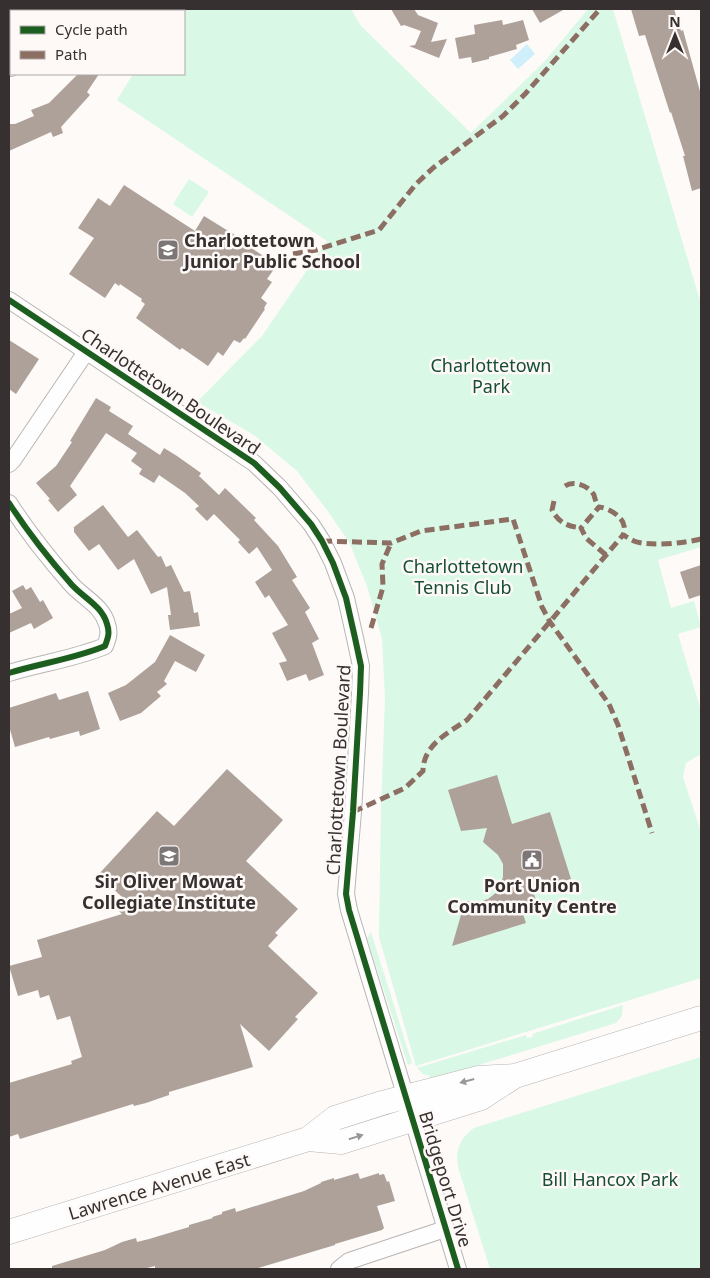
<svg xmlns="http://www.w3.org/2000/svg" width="710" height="1278" viewBox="0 0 710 1278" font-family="'Noto Sans',sans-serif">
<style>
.green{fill:#d9f8e6}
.water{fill:#cff0fb}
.building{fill:#aea19a}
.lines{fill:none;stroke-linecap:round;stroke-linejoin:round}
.minor-casing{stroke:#b8b5b3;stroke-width:18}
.secondary-casing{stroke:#b8b5b3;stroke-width:25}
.minor{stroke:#fffefe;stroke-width:16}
.secondary{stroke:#fffefe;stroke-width:24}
.quiet{stroke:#8d6e63;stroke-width:5;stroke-dasharray:10 5;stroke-linecap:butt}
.cycleway-casing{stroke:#fef9f7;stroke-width:9}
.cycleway{stroke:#1b5e20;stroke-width:6}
.oneway{fill:#9a9897}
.labels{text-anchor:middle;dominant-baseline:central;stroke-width:5;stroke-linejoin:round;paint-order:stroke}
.poi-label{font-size:18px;font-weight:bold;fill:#363130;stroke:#fef9f7}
.park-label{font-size:18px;fill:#144e36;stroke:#fef9f7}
.street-label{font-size:18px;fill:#363130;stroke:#fef9f7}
</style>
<rect width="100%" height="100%" fill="#fdfaf8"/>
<path class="green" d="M175 9H351L361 26 471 133 545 61 588 9H613L701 304V547L658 560 671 608 694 601 701 627 678 634 701 711V754L686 763 683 777 701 832V978L416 1066 379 937 381 808 385 699 382 639 367 586 349 542 327 510 297 471 254 435 197 402 262 336 327 241 117 100 133 74H184V11H173Z
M189 179 209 192 192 217 173 204Z
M371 932 412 1063 408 1065 367 938Z
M623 1005 622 1016 616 1023 436 1078H429L430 1076 423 1074 417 1068 526 1035 527 1038 533 1037 532 1034Z
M701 1057V1269H490L458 1167C455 1150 460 1138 474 1128Z"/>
<path class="water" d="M527 44 535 54 518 69 510 60Z"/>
<path class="building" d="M391 9H414L418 15 438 23 431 42 447 39 439 58 409 46 415 45 421 31 404 25 401 26Z
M532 9H565L540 23Z
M631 9H674L681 31 683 30 701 95V188L692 191 683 156H685L671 112 670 113 645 35 639 36Z
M502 20 503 25 523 20 529 40 516 45 517 49 489 57V59L472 63 471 57 459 59 455 38 475 34 474 25Z
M78 74H99L87 92 90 95 61 127 63 133 53 137 51 132 9 151V124H15L34 116 31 110 49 103Z
M124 185 195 231 204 216 251 245 250 247 277 265 267 279 272 282 261 298 267 303 264 308 265 309 245 339 244 338 240 343 234 340 223 356 218 352 208 366 182 348 180 350 136 318 145 304 141 301 142 299 120 284 119 286 115 283 105 298 69 274 94 238 78 228 98 198 110 206Z
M9 340 39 359 16 394 9 389Z
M96 398 111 407 109 411 133 426 128 434 160 455 164 448 177 456 201 473 199 476 219 495 225 488 256 518 254 520 278 546 297 577 292 580 310 608 305 612 319 639 312 643 324 675 309 681 306 674 287 681 279 663 287 661 272 633 288 625 269 595 265 598 255 582 272 570 257 547 249 554 238 542 240 540 214 514 207 521 195 509 199 506 185 493 159 475 154 483 139 474 142 469 131 461 137 453 106 433 70 486 77 495 58 512 48 500 50 499 36 483 56 466 72 442 70 441Z
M103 505 128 537 137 530 158 557 161 556 166 567 171 565 184 592 190 591 194 613 198 612 200 626 170 630 168 615H171L167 587 151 594 134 559 118 570 99 544 89 551 74 532V527Z
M701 565V595L689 599 680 572Z
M23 585 26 590 31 587 40 602 43 600 53 618 34 629 31 623 9 633V614L22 608 12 591Z
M170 635 205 655 196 672 175 661 164 681 167 684 157 692 161 696 141 713 120 721 108 693 126 685 155 662Z
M88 691 100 729 80 736 79 731 50 739 49 737 15 747 9 726V708L56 693 59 700Z
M227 769 283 820 246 861 298 909 275 933 278 935 268 946 318 993 295 1017 298 1019 269 1051 240 1024 253 1067 169 1092V1095L146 1103 134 1106 133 1104 20 1139 18 1134 9 1137V1083L72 1064 71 1061 82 1057 70 1016 57 1020 49 995 40 998 38 990 18 996 9 966 42 957 37 940 122 914 114 906 122 897 98 875 157 811 174 826Z
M497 775 512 824 550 812 571 879 533 891 538 906 522 911 526 923 452 946 465 901 479 902 488 899 497 892 503 877V864L498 855 483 842 487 828 461 831 448 790Z
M358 1173 360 1179 379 1173V1175L384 1174 387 1182 389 1181 395 1201 377 1206 384 1228 382 1230 335 1244V1245L255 1269H155V1266L143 1269H52V1266L105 1250 122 1242 136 1238 137 1242 149 1239 189 1227V1225L213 1218 212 1217 222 1214V1212L235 1208 236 1212 304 1191 321 1183V1182L334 1178V1180Z"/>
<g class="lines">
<g class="minor-casing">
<path id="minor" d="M61 11 63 9
M9 68H11
M9 300 254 463 280 488 311 524 322 541 333 563 346 598 355 638 361 666 360 693 353 812 346 894 349 910 458 1269
M9 464 13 460 86 352
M9 503C27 531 49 559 72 585 84 598 102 606 107 624 110 633 108 638 105 646 74 659 41 663 9 673
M339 1269 349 1261 445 1229"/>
</g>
<g class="secondary-casing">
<path id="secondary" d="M308 1139 341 1142 481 1098 515 1076
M9 1232 308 1139 335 1118 382 1103 478 1078 515 1076 701 1018"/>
</g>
<use href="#minor" class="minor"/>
<use href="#secondary" class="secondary"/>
<path class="quiet" d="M293 254 316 250 379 230 416 184 433 168 503 116 525 94 600 9
M565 486C574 480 589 486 594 495 595 499 596 503 599 507
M554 501 552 510C559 523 567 526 581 528
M322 541 391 543 421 531 513 519 542 607 550 622 609 704 618 725 652 833
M606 555 586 538 581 528 599 507C608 508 623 516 624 526 625 529 624 532 623 535
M371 628 383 587 382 564 391 543
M353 812 405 788 423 771C423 745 448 733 467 720L623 535C627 537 630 539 634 541 649 547 685 543 701 539"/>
<g class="cycleway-casing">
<path id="cycleway" d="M9 300 254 463 280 488 311 524 322 541 333 563 346 598 355 638 361 666 360 693 353 812 346 894 349 910 458 1269
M9 503C27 531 49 559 72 585 84 598 102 606 107 624 110 633 108 638 105 646 74 659 41 663 9 673"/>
</g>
<use href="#cycleway" class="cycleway"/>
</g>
<defs><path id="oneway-solid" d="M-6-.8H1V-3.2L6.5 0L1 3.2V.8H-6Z" transform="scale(1.25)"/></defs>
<g class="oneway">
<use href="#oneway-solid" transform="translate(467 1081) rotate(165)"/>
<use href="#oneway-solid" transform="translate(356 1137) rotate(-17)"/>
</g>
<defs>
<g id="school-square" transform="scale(1.125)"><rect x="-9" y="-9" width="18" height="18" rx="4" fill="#7c7776" stroke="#fef9f7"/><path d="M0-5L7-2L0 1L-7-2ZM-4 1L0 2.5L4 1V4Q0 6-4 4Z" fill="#fff"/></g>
<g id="civic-square" transform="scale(1.125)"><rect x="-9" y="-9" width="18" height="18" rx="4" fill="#7c7776" stroke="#fef9f7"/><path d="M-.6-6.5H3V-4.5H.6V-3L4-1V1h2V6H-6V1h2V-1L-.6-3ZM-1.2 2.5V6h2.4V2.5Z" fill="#fff"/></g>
</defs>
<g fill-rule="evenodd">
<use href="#school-square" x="168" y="250"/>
<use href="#school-square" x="169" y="856"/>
<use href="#civic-square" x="532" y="860"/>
</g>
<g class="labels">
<g class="poi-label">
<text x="184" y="240" text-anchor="start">Charlottetown<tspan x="184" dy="21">Junior Public School</tspan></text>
<text x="169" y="881">Sir Oliver Mowat<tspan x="169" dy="21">Collegiate Institute</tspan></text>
<text x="532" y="885">Port Union<tspan x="532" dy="21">Community Centre</tspan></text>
</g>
<g class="park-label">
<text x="491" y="365">Charlottetown<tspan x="491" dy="21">Park</tspan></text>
<text x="463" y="566">Charlottetown<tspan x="463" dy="21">Tennis Club</tspan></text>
<text x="610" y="1179">Bill Hancox Park</text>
</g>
<g class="street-label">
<text transform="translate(171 391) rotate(34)">Charlottetown Boulevard</text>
<text transform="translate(338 770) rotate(-87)">Charlottetown Boulevard</text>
<text transform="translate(446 1179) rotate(73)">Bridgeport Drive</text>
<text transform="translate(159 1186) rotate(-17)">Lawrence Avenue East</text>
</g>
</g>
<rect width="710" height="1278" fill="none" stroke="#363130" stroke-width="20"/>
<rect x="10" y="10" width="175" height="65" fill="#fef9f7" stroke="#aea9a7"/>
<rect x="20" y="26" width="25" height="8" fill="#1b5e20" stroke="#aea9a7"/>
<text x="55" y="35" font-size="15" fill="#363130">Cycle path</text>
<rect x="20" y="51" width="25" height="8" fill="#8d6e63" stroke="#aea9a7"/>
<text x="55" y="60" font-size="15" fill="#363130">Path</text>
<g transform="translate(675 35)" stroke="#fef9f7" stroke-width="4" paint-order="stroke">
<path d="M0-4L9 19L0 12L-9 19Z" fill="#363130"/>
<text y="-8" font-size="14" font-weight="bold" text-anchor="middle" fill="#363130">N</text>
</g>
</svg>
